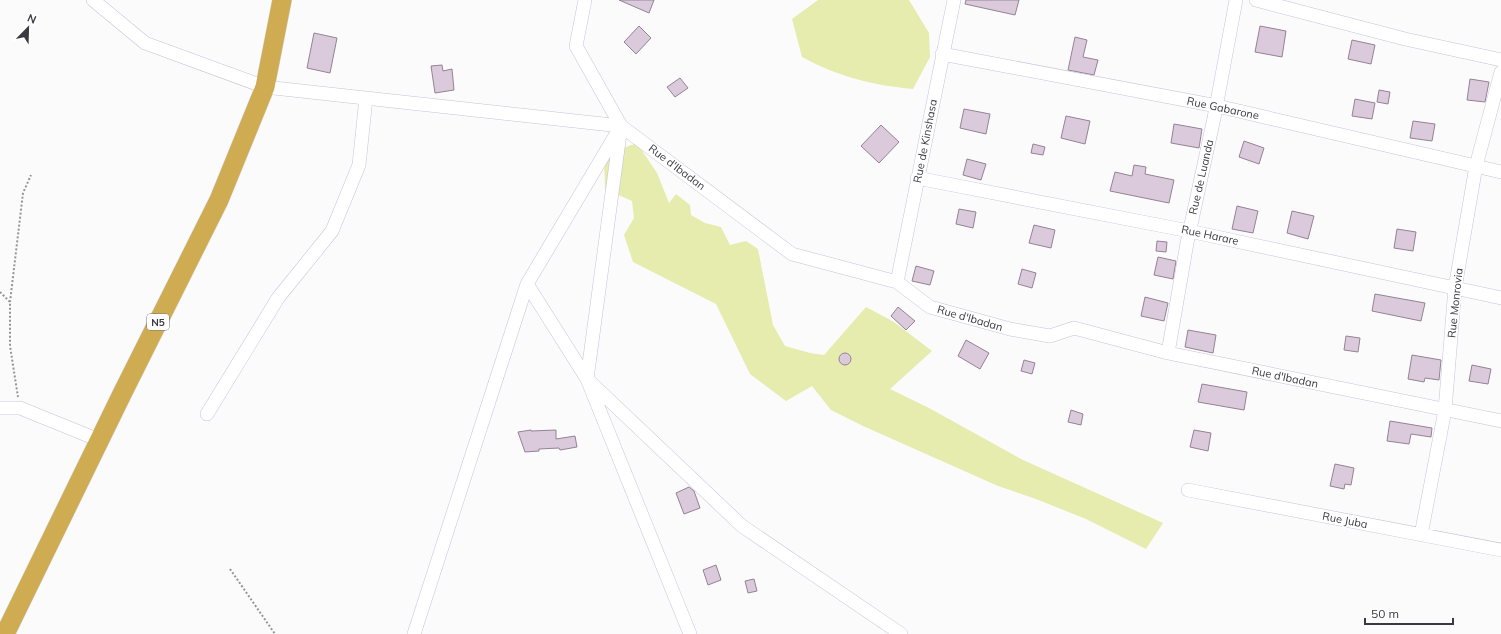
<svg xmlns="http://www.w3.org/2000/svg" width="1501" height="634" viewBox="0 0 1501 634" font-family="Mulish,sans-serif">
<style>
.green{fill:#e5ecae}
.building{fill:#dbcadc;stroke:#938394}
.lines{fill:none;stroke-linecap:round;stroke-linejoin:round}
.minor-casing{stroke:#c6c3d9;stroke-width:14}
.highway-casing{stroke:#d8d7d9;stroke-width:20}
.path{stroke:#959599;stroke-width:2;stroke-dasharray:2 2;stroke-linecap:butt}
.minor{stroke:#fff;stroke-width:13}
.highway{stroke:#cfac52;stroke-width:19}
.labels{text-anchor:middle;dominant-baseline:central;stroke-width:3;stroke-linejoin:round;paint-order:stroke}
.shield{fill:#fff;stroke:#75747b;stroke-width:1}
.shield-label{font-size:10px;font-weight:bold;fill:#3a3942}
.street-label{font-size:11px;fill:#3a3942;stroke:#fff}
</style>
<rect width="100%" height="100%" fill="#fbfbfb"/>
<path class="green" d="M818 0H909L929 33 930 57 913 89C872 85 839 77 802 57L792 19Z
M637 143 657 173 669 203 676 194 690 205 691 215 705 223 721 227 730 245 746 241 758 249 773 325 785 346 810 353 824 355 866 307 894 322 932 351 890 389 929 408 1023 460 1163 523 1146 549 1086 519 1036 499 998 486 863 426 831 410 812 386 786 401 750 374 716 304 633 262 624 235 634 218 632 201 605 189 604 155Z"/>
<path class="building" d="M619 0H654L649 13Z
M966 0H1019L1015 15 965 4Z
M639 26 651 38 636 54 624 42Z
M1260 26 1286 31 1282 57 1255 52Z
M314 33 337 38 330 73 307 68Z
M1075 37 1087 40 1083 57 1098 60 1094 75 1068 70Z
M1352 40 1375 45 1371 64 1348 59Z
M442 65 443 71 452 69 454 90 435 93 431 66Z
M680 78 688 88 675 97 667 87Z
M1470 79 1489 82 1485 102 1467 100Z
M1379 90 1390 92 1388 104 1377 102Z
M1355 99 1375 103 1372 119 1352 116Z
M964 109 990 114 986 134 960 128Z
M1066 116 1090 121 1085 144 1061 138Z
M1413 121 1435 124 1432 141 1410 138Z
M1174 124 1202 129 1199 148 1171 143Z
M881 125 899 142 879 163 861 146Z
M1244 141 1264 148 1259 164 1239 157Z
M1033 144 1045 147 1043 155 1031 153Z
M967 159 986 164 981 180 963 175Z
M1134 165 1146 167 1145 174 1174 180 1169 203 1110 191 1115 172 1132 176Z
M1237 206 1258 211 1253 233 1232 229Z
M959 209 976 212 973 228 956 224Z
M1292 211 1314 216 1308 239 1287 233Z
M1034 225 1055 230 1051 248 1029 243Z
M1397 229 1416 232 1413 251 1394 248Z
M1157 241 1167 242 1166 252 1156 251Z
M1158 257 1176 261 1173 279 1154 275Z
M916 266 934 271 930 285 912 281Z
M1022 269 1036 273 1032 288 1018 284Z
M1375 294 1425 303 1421 321 1372 311Z
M1145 297 1168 303 1164 321 1141 316Z
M898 307 915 321 906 330 891 316Z
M1188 330 1216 335 1213 353 1185 347Z
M1346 336 1360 338 1358 352 1344 350Z
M966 340 989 353 980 369 958 356Z
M839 359a6 6 0 1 1 12 0a6 6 0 1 1-12 0Z
M1412 355 1441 360 1439 380 1425 378 1424 382 1408 379Z
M1024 360 1035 363 1032 374 1021 371Z
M1472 365 1491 369 1488 384 1469 381Z
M1202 384 1247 392 1244 410 1198 402Z
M1071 410 1083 414 1081 425 1068 422Z
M1390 421 1432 428 1431 437 1411 434 1409 444 1387 441Z
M531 430V431L556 430V439L575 436 577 447 560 450 559 448 539 449V451L525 452 518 432Z
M1194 430 1211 433 1208 451 1190 447Z
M1335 464 1354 468 1351 485 1345 484 1344 489 1330 486Z
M689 487 694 491 700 508 684 514 676 493Z
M716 565 721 580 708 585 703 570Z
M754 579 757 591 748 593 745 581Z"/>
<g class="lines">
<g class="minor-casing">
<path id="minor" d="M93 0 145 43 265 87 621 126
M585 0 576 46 621 126 792 254 897 282 930 307 1010 329 1050 336 1074 328 1168 353 1501 421
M1256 0 1405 39 1501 60
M942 54 1217 106 1501 172
M621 126 587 379 742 526 901 634
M917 178 1189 231 1501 298
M897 282 954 0
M527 284 587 379 690 634
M1168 353 1187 243 1214 118 1236 0
M0 408H20L99 440
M207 414 278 298 332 231 359 165 366 98
M1188 490 1501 550
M1421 535 1445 410 1455 288 1476 166 1501 72
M414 634 527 284 618 131"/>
</g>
<g class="highway-casing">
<path id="highway" d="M5 634 122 394 219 200 265 87 282 0"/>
</g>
<path class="path" d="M0 292 10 302V346L18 397
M10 302 23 193 31 175
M230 569 275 634"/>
<use href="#minor" class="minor"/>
<use href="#highway" class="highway"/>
</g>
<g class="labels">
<rect class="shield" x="147" y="314" width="22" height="16" rx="3"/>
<g class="shield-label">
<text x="158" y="322">N5</text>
</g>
<g class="street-label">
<text transform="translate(1223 108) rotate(12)">Rue Gabarone</text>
<text transform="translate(925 141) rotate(-79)">Rue de Kinshasa</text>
<text transform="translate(677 167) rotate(37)">Rue d'Ibadan</text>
<text transform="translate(1201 177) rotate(-77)">Rue de Luanda</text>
<text transform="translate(1210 235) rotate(12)">Rue Harare</text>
<text transform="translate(1455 303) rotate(-84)">Rue Monrovia</text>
<text transform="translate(970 318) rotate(16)">Rue d'Ibadan</text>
<text transform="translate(1285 377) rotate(12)">Rue d'Ibadan</text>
<text transform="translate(1345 520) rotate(11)">Rue Juba</text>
</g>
</g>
<g transform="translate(28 28) rotate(23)" stroke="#ffffff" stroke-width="3" paint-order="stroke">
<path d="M0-3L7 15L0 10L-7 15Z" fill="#3a3942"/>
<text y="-6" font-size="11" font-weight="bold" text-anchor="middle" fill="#3a3942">N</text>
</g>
<path d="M1365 618v6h88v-6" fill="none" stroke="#3a3942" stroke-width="2"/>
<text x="1371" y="618" font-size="12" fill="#3a3942" stroke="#ffffff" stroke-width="3" paint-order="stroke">50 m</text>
</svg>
